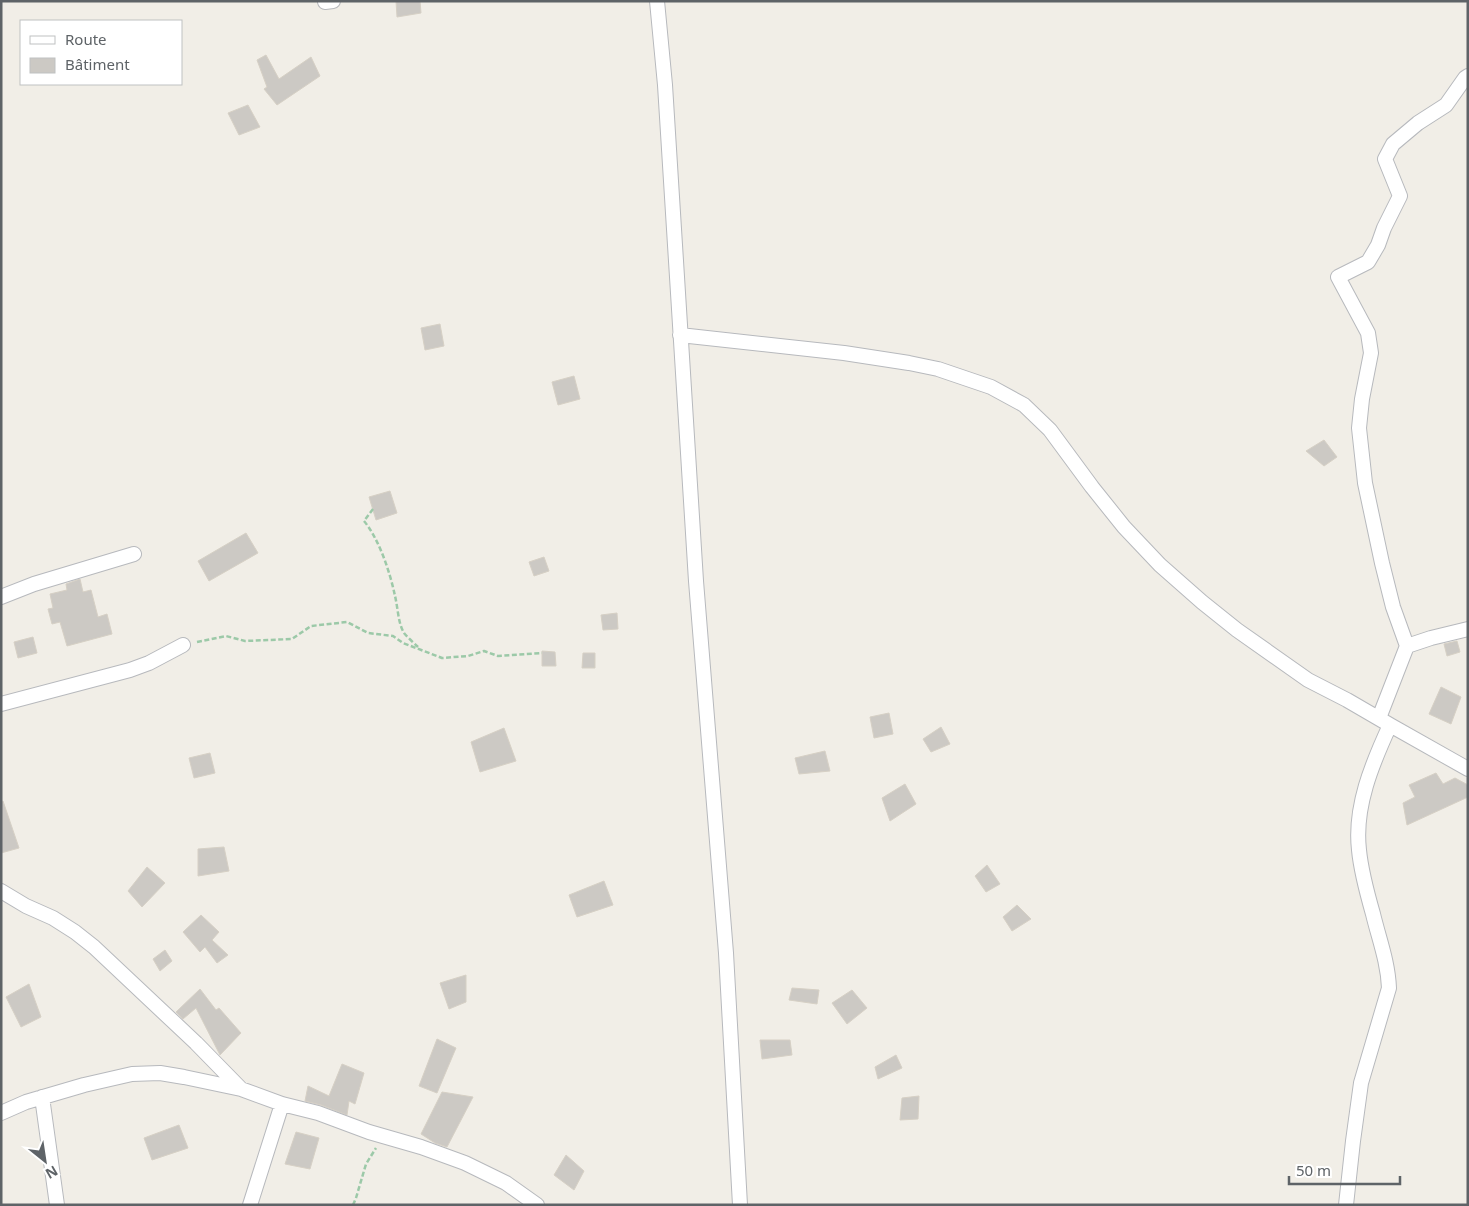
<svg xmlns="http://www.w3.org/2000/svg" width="1469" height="1206" viewBox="0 0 1469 1206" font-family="'Noto Sans',sans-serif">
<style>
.building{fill:#ccc9c4;stroke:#d6d0c5}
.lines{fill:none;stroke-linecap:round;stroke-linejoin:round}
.street-casing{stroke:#b7b9bd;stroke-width:16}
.path{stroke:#9cc9a8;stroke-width:2.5;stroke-dasharray:5 2.5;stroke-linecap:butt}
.street{stroke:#fff;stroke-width:14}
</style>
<rect width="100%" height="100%" fill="#f1eee7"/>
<path class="building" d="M396 1H420L421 13 397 17Z
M266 55 279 79 311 57 320 76 277 105 264 89 267 87 257 60Z
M248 105 260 127 239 135 228 113Z
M440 324 444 346 425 350 421 328Z
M574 376 580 399 558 405 552 382Z
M1324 440 1337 457 1324 466 1306 451Z
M390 491 397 513 376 520 369 497Z
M246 533 258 553 209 581 198 561Z
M544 557 549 571 534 576 529 562Z
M80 579 83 592 91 590 98 617 107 614 112 634 67 646 60 622 52 624 48 609 53 608 50 594 67 590 66 584Z
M617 613 618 629 603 630 601 615Z
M33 637 37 653 18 658 14 642Z
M1457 641 1460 652 1447 656 1444 644Z
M542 651 555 652 556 666H542Z
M583 653H595V668H582Z
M1441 687 1461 697 1451 724 1429 714Z
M889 713 893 734 874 738 870 717Z
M941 727 950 744 931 752 923 739Z
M504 728 516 761 480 772 471 742Z
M825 751 830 771 799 774 795 758Z
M210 753 215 773 194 778 189 758Z
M1436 773 1443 784 1455 778 1468 785V797L1407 825 1403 803 1415 797 1409 785Z
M905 784 916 804 890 821 882 798Z
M3 801 19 848 1 853V802Z
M224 847 229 871 198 876V849Z
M987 865 1000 884 986 892 975 876Z
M147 867 165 883 142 907 128 891Z
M604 881 613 905 577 917 569 895Z
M1017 905 1031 919 1012 931 1003 917Z
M201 915 219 932 212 940 228 955 217 963 205 947 200 952 183 932Z
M165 950 172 961 160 971 153 959Z
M466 975V1002L449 1009 440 983Z
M29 984 41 1017 21 1027 6 997Z
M792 988 819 990 817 1004 789 1000Z
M200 989 216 1010 219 1008 241 1033 220 1055 196 1008 183 1019 176 1012Z
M852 990 867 1008 847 1024 832 1003Z
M437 1039 456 1048 437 1093 419 1086Z
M760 1040H790L792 1055 762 1059Z
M896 1055 902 1068 878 1079 875 1067Z
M342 1064 364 1073 355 1104 349 1101 347 1115 321 1105 305 1101 308 1086 329 1096Z
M442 1092 473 1097 447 1147 435 1143 421 1134Z
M919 1096 918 1119 900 1120 902 1098Z
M179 1125 188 1148 152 1160 144 1138Z
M296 1132 319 1138 310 1169 285 1164Z
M566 1155 584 1171 574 1190 554 1175Z"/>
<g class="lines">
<g class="street-casing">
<path id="street" d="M657 1 665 85 696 581 726 953 740 1205
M325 2 333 1
M680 335 844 353 909 363 938 369 991 387 1024 405 1050 430 1092 487 1124 527 1160 565 1202 602 1237 630 1308 680 1347 700 1390 725C1372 764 1354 807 1359 850 1361 871 1367 893 1373 914 1379 939 1388 962 1389 988L1361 1083 1353 1141 1346 1205
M1 597 34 584 134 554
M1407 646 1431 638 1468 629
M1 704 130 670 149 663 183 645
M1379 718 1407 646 1393 607 1382 563 1365 483 1359 428 1362 399 1371 353 1368 333 1338 277 1368 262 1378 245 1384 228 1400 196 1385 159 1393 144 1418 123 1446 105 1465 78 1468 76
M1390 725 1468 769
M1 891 26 906 53 918 75 932 94 947 196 1043 241 1089
M42 1097 57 1205
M1 1113 26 1102 84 1085 132 1074 160 1073 184 1077 241 1089 282 1104 318 1113 369 1132 421 1147 465 1163 506 1183 537 1205
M250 1205 282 1104"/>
</g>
<path class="path" d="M373 509 364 521C379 539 390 572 395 596 398 608 398 623 404 633 408 638 414 643 418 647
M197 642 226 636 245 641 292 639 311 626 347 622 368 633 393 636 403 643 442 658 468 656 484 651 498 656 542 653
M353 1205 356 1198 366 1164 376 1148"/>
<use href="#street" class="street"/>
</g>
<rect width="1469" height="1206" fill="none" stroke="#5e6367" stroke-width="5"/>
<rect x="20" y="20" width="162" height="65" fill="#ffffff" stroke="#bfc1c2"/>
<rect x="30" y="36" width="25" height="8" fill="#ffffff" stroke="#bfc1c2"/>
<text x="65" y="45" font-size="15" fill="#5e6367">Route</text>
<rect x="30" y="58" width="25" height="15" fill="#ccc9c4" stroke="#bfc1c2"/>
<text x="65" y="70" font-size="15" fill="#5e6367">Bâtiment</text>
<g transform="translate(45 1161) rotate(150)" stroke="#ffffff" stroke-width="4" paint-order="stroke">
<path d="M0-4L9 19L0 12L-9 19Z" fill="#5e6367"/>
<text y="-8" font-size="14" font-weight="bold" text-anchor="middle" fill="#5e6367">N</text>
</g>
<path d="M1289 1176v8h111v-8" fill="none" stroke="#5e6367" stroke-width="2.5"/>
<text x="1296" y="1176" font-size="15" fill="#5e6367" stroke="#ffffff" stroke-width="4" paint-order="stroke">50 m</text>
</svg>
